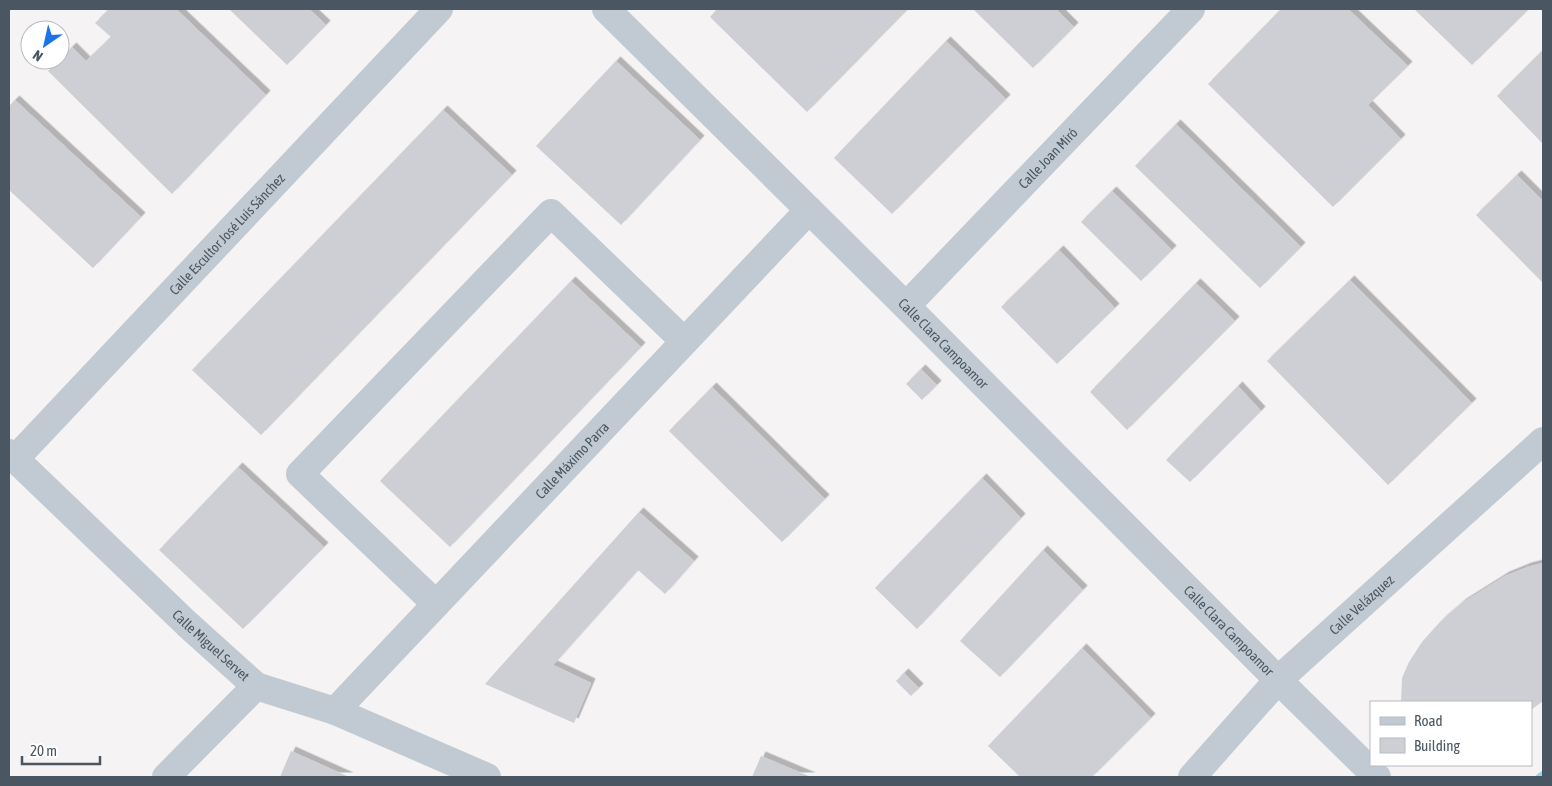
<svg xmlns="http://www.w3.org/2000/svg" width="1552" height="786" viewBox="0 0 1552 786" font-family="'Asap Condensed',sans-serif">
<style>
.lines{fill:none;stroke-linecap:round;stroke-linejoin:round}
.stream{stroke:#90daee;stroke-width:8}
.building{fill:#cdcfd5;filter:url(#shadow)}
.minor{stroke:#c1cad2;stroke-width:28}
.labels{text-anchor:middle;dominant-baseline:central;stroke-width:4;stroke-linejoin:round;paint-order:stroke}
.street-label{font-size:14px;fill:#4a5661;stroke:#fff}
</style>
<defs>
<filter id="shadow"><feDropShadow dx="4.5" dy="-4.5" stdDeviation="0" flood-color="#0004"/></filter>
</defs>
<rect width="100%" height="100%" fill="#f5f3f3"/>
<g class="lines">
<path class="stream" d="M1540 777 1543 775"/>
</g>
<path class="building" d="M109 9H176L266 95 172 194 48 71 72 47 86 61 111 37 95 23Z
M229 9H309L326 25 287 65Z
M717 9H908L807 112 710 17Z
M973 9H1056L1074 27 1033 68Z
M1281 9H1348L1408 66 1368 105 1401 139 1333 207 1208 84Z
M1414 9H1529L1472 65Z
M946 41 1006 99 892 214 834 158Z
M1543 50V144L1497 96Z
M616 61 700 140 621 225 536 146Z
M15 100 141 217 93 268 9 190V106Z
M443 110 512 175 261 435 192 370Z
M1176 124 1301 247 1260 288 1135 166Z
M1517 175 1543 201V283L1476 215Z
M1112 191 1172 250 1141 281 1081 222Z
M1059 250 1115 308 1057 364 1001 307Z
M1350 280 1472 403 1388 485 1267 361Z
M571 281 641 347 450 547 380 481Z
M1196 283 1235 321 1127 430 1090 392Z
M921 369 937 385 922 400 906 384Z
M1238 386 1261 411 1190 482 1166 460Z
M712 387 825 499 782 542 669 431Z
M238 467 324 547 243 629 159 550Z
M982 478 1021 518 917 629 875 588Z
M639 512 694 561 665 594 638 570 553 665 591 683 574 723 485 684Z
M1043 550 1083 590 1000 677 960 641Z
M1543 563V701L1531 710V702H1401L1402 678 1409 662 1422 642 1441 621 1462 603 1505 576 1527 567Z
M1082 648 1151 718 1092 777H1020L988 746Z
M904 673 919 688 911 696 896 681Z
M291 751 349 777H280Z
M761 756 811 777H752Z"/>
<g class="lines">
<g class="minor">
<path id="s1" d="M606 9 906 306 1278 680 1377 777"/>
<path id="s2" d="M906 306 1191 9"/>
<path id="s3" d="M9 453 187 624 256 686 335 711 487 777"/>
<path id="s4" d="M15 459 439 9"/>
<path d="M436 604 300 474 551 213 684 341"/>
<path id="s5" d="M335 711 809 210"/>
<path d="M166 777 256 686"/>
<path id="s6" d="M1192 777 1278 680 1543 441"/>
</g>
</g>
<g class="labels">
<g class="street-label">
<text stroke="none"><textPath href="#s2" startOffset="205">Calle Joan Miró</textPath></text>
<text stroke="none"><textPath href="#s4" startOffset="309">Calle Escultor José Luis Sánchez</textPath></text>
<text stroke="none"><textPath href="#s1" startOffset="475">Calle Clara Campoamor</textPath></text>
<text stroke="none"><textPath href="#s5" startOffset="345">Calle Máximo Parra</textPath></text>
<text stroke="none"><textPath href="#s6" startOffset="242">Calle Velázquez</textPath></text>
<text stroke="none"><textPath href="#s1" startOffset="880">Calle Clara Campoamor</textPath></text>
<text stroke="none"><textPath href="#s3" startOffset="279">Calle Miguel Servet</textPath></text>
</g>
</g>
<rect width="1552" height="786" fill="none" stroke="#4a5661" stroke-width="20"/>
<rect x="1370" y="701" width="162" height="65" fill="#ffffff" stroke="#b7bbc0"/>
<rect x="1380" y="717" width="25" height="8" fill="#c1cad2" stroke="#b7bbc0"/>
<text x="1414" y="726" font-size="15" fill="#4a5661">Road</text>
<rect x="1380" y="738" width="25" height="15" fill="#cdcfd5" stroke="#b7bbc0"/>
<text x="1414" y="751" font-size="15" fill="#4a5661">Building</text>
<g transform="translate(45 45) rotate(214)"><circle r="24" fill="#ffffff" stroke="#b7bbc0"/>
<path d="M0-4L9 19L0 12L-9 19Z" fill="#1a73e8"/>
<text y="-8" font-size="14" font-weight="bold" text-anchor="middle" fill="#4a5661">N</text>
</g>
<path d="M22 756v8h78v-8" fill="none" stroke="#4a5661" stroke-width="2.5"/>
<text x="30" y="756" font-size="15" fill="#4a5661" stroke="#ffffff" stroke-width="4" paint-order="stroke">20 m</text>
</svg>
